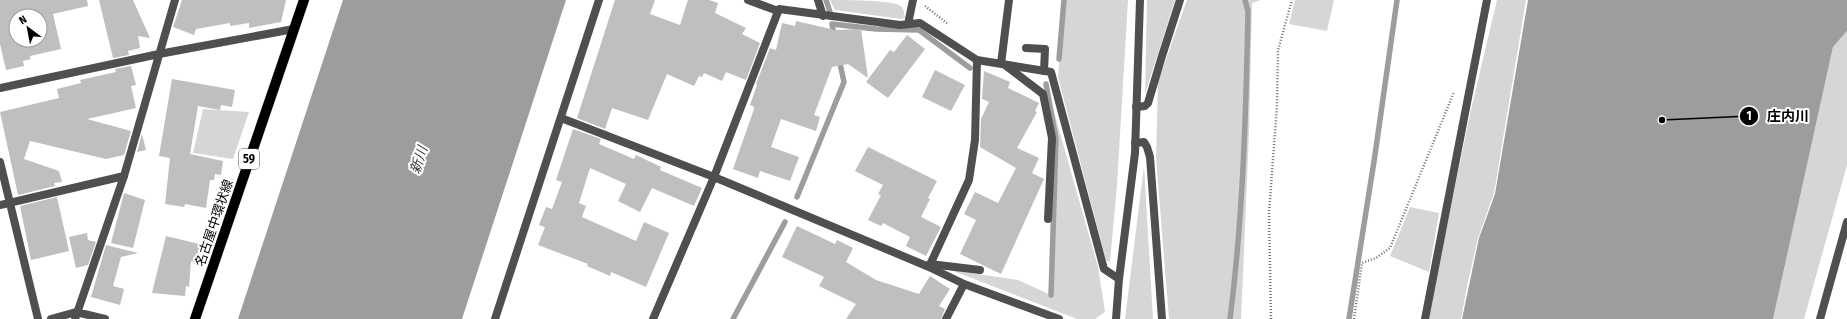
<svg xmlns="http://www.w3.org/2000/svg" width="1847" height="319" viewBox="0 0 1847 319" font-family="'Fira Sans Condensed','Noto Sans JP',sans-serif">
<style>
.green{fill:#d6d6d6}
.water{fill:#9d9d9d}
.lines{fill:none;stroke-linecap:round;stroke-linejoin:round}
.stream{stroke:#9d9d9d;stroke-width:5.5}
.building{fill:#bfbfbf;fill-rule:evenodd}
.primary-casing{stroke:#dbdbdb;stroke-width:11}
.path{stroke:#717171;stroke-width:2.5;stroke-dasharray:1 2;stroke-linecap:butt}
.service{stroke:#4f4f4f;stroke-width:8}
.minor{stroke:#4f4f4f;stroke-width:8}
.primary{stroke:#000;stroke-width:10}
.labels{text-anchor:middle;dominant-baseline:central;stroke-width:4;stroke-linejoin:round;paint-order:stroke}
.shield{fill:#fff;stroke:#4c4c4c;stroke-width:1}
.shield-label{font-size:12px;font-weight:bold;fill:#000}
.street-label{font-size:13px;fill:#000;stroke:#fff}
.water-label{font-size:14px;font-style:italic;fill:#3e3e3e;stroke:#fff}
.leader{fill:none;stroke:#000;stroke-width:1.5}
.callout-dot{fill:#000;stroke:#fff;stroke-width:1.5}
.mark-label{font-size:12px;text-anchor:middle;font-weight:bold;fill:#fff}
.callout-label{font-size:14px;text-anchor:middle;font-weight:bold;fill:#000;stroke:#fff;stroke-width:4;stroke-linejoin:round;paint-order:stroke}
</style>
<rect width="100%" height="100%" fill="#fff"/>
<path class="green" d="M830 0C844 0 893 0 901 6 904 9 904 13 905 18L901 19 835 10Z
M1064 0H1128L1117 185 1110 262 1106 260 1058 77Z
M1147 0H1175L1145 94Z
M1187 0H1261L1252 3 1249 134 1241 319H1169L1156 158 1158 82Z
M1295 0H1334L1327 31 1289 24Z
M1497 0H1526L1494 193 1478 238 1467 286 1461 319H1428L1470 114Z
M1847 31V165L1804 319H1773L1833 47Z
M1046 84 1098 267 1105 312 1095 319H1077L951 270 1018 280 1051 295 1056 139Z
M203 109 249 112 233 159 193 153Z
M1144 166 1153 319H1125Z
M1410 207 1439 213 1429 272 1390 256Z"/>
<path class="water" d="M343 0H566L462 319H238Z
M1528 0H1847V31L1833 47 1773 319H1462L1479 238 1495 194Z"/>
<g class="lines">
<path class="stream" d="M826 0 830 12
M834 35 832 24 876 29 919 30 970 68
M1059 59 1064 0
M1046 84 1056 139 1051 295
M797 197 844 82 839 59
M733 319 785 222
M1230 319C1243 217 1246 114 1248 11L1245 0
M1349 319 1375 155 1397 0"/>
</g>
<path class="building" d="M0 0H87L88 6 53 14 61 49 30 56 31 59 23 61 24 66 6 70 0 44ZM16 16H40V40H16Z
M99 0H133L150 38 138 36 140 48 128 51 129 55 113 58Z
M182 0H286L281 22 249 28V23L230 26V23L196 29 194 35 173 27Z
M615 0H655L650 14 680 25 688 0H709L718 3 715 13 746 28 742 34 760 43 746 80 726 72 722 81 704 73 702 77 699 76 694 86 667 74 648 120 612 108 605 129 577 118Z
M796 21 835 30 861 29 868 78 848 64 832 67 814 115 820 117 816 131 781 119 771 147 799 157 790 181 760 171 758 178 733 169 754 109V107L750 105 757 85 756 84 770 48 776 50 782 23 795 26Z
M907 35 925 49 888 98 866 82 890 50 894 52Z
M131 66 136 85 131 86 136 108 87 119 131 131 124 155 106 159 30 141 24 159 59 171 62 182 54 183 55 186 18 195 0 112 59 98 57 89 81 83 80 80 116 72 115 69Z
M935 70 965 85 951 111 922 97Z
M984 71 1010 82 1008 88 1039 103 1035 111 1037 112 1017 148 1039 158 1032 173 1044 179 1001 274 960 254 976 220 964 214 975 192 998 203 1016 168 980 147 981 119 989 102 982 99Z
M172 79 235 90 232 107 221 105 220 110 198 106 190 154 223 161 221 175 215 174 214 180H210L206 208 185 204 184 207 165 204 170 158 159 156Z
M573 129 601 139 599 144 634 159 636 155 661 167 660 170 702 188 694 206 652 188 640 212 618 201 626 184 590 168 579 203 586 206 582 217 636 241 644 222 669 233 646 287 611 272 610 276 587 266 588 264 538 245 545 227 539 225 546 207 552 209 562 182 556 180Z
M142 134 146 150 137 152Z
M868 147 937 181 928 198 930 199 921 217 941 227 926 256 906 246 910 237 883 223 881 226 868 220 881 195 878 194 883 185 855 171Z
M124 193 145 200 133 248 111 243Z
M57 197 69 251 31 260 20 206Z
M797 226 835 244 837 240 853 248 846 262 876 280 919 294 930 276 950 289 939 306 945 309 941 319H846L856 304 819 286 824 277 782 257Z
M87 233 88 240 96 242 88 265 76 268 69 237Z
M166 236 203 245 198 263 191 261 189 287 186 286 185 296 152 293Z
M106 245 138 253 121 257 113 286 124 289 120 305 91 297Z"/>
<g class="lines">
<g class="primary-casing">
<path id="primary" d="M195 319 304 0"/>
</g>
<path class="path" d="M925 6 948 24
M1271 319 1269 213 1277 105 1278 50 1292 0
M1354 319 1362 263 1376 258 1390 248 1454 92"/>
<path class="service" d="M748 0 778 11
M1026 48 1045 49 1044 71
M1136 107 1145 106 1148 103 1162 56 1180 0
M1135 143 1144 142 1147 147 1150 157 1162 319
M930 264 980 270
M1820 319 1847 222"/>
<path class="minor" d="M818 0 823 16
M908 24 913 0
M1001 64 1009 0
M1005 65 1043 94 1052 138 1048 219
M0 88 159 54 294 29
M561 118 714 177 929 267 964 284 1059 319
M0 162 38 319
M0 205 124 176
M929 267 969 180 975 140 977 60
M51 319 76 312 105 319
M75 319 124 176 175 0
M495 319 599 0
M653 319 714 177 779 9 900 25 920 23 977 60 1051 72 1104 269 1119 279
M946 319 964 284
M1116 319 1119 279 1135 153 1140 0
M1425 319 1487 0"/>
<use href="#primary" class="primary"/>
</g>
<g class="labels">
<rect class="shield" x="239" y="149" width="20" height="20" rx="3"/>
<g class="shield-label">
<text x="249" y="159">59</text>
</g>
<g class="street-label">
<text transform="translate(214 223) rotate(-71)">名古屋中環状線</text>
</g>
<g class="water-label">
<text transform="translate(419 160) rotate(-72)">新川</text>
</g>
</g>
<path class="leader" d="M1662 120L1749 116"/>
<g class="callout-dot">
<circle cx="1662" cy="120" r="4"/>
<circle cx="1749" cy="116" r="10"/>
</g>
<g class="mark-label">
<text x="1749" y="120">1</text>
</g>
<g class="callout-label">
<text x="1788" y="121">庄内川</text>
</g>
<g transform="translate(28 28) rotate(328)"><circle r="19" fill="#ffffff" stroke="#999999"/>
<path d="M0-3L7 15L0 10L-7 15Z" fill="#000000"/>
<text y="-6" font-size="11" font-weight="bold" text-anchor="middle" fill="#000000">N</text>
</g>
</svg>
